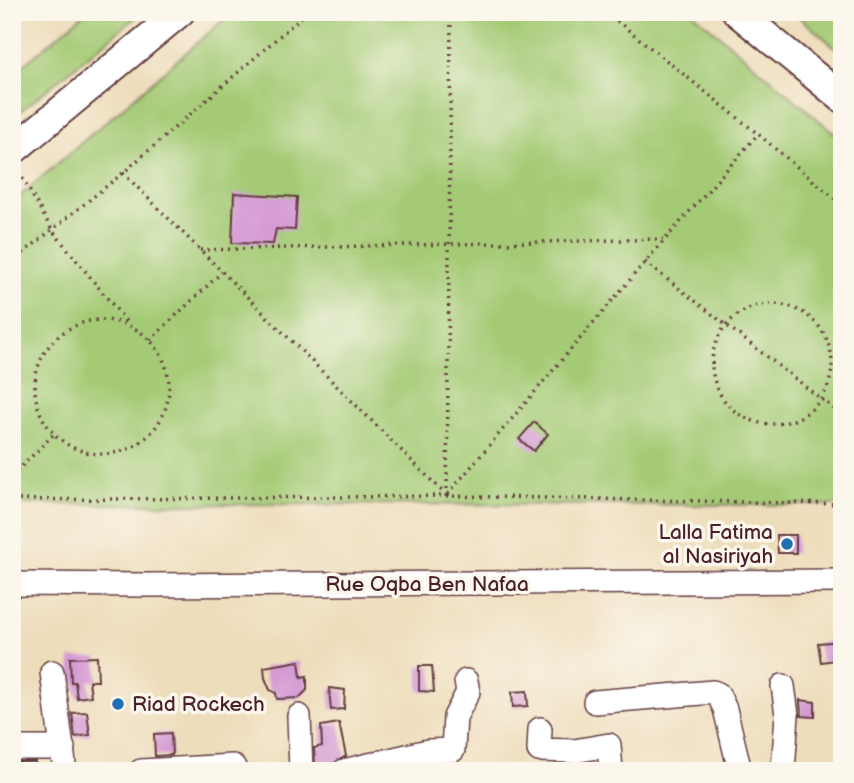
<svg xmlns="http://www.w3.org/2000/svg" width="854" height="783" viewBox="0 0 854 783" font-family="'Balsamiq Sans',sans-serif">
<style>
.green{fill:#a4ca74;stroke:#777450;stroke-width:2}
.building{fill:#d59bd4}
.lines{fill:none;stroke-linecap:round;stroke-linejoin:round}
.minor-casing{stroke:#633c41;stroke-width:26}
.major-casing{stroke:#633c41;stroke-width:32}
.path{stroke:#633c41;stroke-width:3.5;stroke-dasharray:2 5;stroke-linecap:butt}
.minor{stroke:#fff;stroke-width:23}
.major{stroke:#fff;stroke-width:28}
.poi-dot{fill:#1f6fb2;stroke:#fbf7ec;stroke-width:2.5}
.labels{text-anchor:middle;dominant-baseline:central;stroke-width:7;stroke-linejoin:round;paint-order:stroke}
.poi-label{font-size:21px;fill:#4a1f2b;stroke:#fbf7ec;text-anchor:end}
.street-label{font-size:21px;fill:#4a1f2b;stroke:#fbf7ec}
</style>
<rect width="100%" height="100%" fill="#fbf7ec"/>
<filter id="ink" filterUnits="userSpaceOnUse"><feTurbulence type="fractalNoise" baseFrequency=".0143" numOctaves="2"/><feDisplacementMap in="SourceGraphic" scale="14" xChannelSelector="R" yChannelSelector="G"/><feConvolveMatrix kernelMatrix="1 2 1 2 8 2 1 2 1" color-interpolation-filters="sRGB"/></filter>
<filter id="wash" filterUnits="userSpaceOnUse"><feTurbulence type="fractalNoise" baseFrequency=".00686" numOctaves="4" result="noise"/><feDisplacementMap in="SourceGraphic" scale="28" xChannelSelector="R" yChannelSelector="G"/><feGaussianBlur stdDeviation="1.57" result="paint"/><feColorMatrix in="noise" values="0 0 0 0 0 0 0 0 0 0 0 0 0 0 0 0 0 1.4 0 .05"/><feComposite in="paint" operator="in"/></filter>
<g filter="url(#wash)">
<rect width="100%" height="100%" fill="#edb"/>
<path class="green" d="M86 12H142L12 118V75Z
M233 12H692L842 140V505L12 504V203Z
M793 12H842V53Z"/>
<g id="blocks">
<path class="building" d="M234 193 297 197 295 230 276 229 273 244 232 243Z
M534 422 548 434 534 451 519 439Z
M777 535H796V553H778Z
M842 641V659L821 662 818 643Z
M97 657 98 681H89L91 696 77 698 75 682H71L70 658Z
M299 661 301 677 307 676V690L299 698 277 699 276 693 270 690 265 678 264 667Z
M419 666H432L434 692 419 691Z
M329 688 345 690 344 709 331 710Z
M527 691 528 706 513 707 512 692Z
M800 700 815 702V717L801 716Z
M87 712 90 735 75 737 72 713Z
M339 723 346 756 333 764 315 766 314 748 322 746 321 726Z
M171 733 172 755 155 756 154 734Z
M12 762H35L36 771H12Z"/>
</g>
</g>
<g filter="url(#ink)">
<use href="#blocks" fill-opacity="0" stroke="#633c41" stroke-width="2"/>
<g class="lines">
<g class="minor-casing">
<path id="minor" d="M12 584 147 585 842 581
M52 672 65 771
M595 702 713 692 718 694 725 709 740 771
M299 716 301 771
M540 729 539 750 574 751 609 745 611 771
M12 748H63
M141 771 233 766 236 771
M344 771 428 751 453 750 455 717 468 692 466 681
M783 771 787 715 783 686"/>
</g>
<g class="major-casing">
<path id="major" d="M737 12 842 98
M12 151 180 12"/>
</g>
<path class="path" d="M547 12 612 19
M606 12 758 134 842 205
M19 172 52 230 129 325
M123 173 447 496
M200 250 663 239
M12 262 123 173 307 12
M645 262 842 415
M712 364a60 60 0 1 1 120 0a60 60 0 1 1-120 0Z
M35 387a67 67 0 1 1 134 0a67 67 0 1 1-134 0Z
M150 340 222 272
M12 476 54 434
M448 494 645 262 758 134
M447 496 451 12
M12 500 447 496 842 504"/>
<use href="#minor" class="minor"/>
<use href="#major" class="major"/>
</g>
</g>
<g class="poi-dot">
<circle cx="787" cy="544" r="7"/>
<circle cx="118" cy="704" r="7"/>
</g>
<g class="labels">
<g class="poi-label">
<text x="773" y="532">Lalla Fatima<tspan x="773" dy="24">al Nasiriyah</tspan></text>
<text x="132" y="704" text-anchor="start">Riad Rockech</text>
</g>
<g class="street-label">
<text x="427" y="584">Rue Oqba Ben Nafaa</text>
</g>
</g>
<rect width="854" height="783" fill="none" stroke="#fbf7ec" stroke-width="42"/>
</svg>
